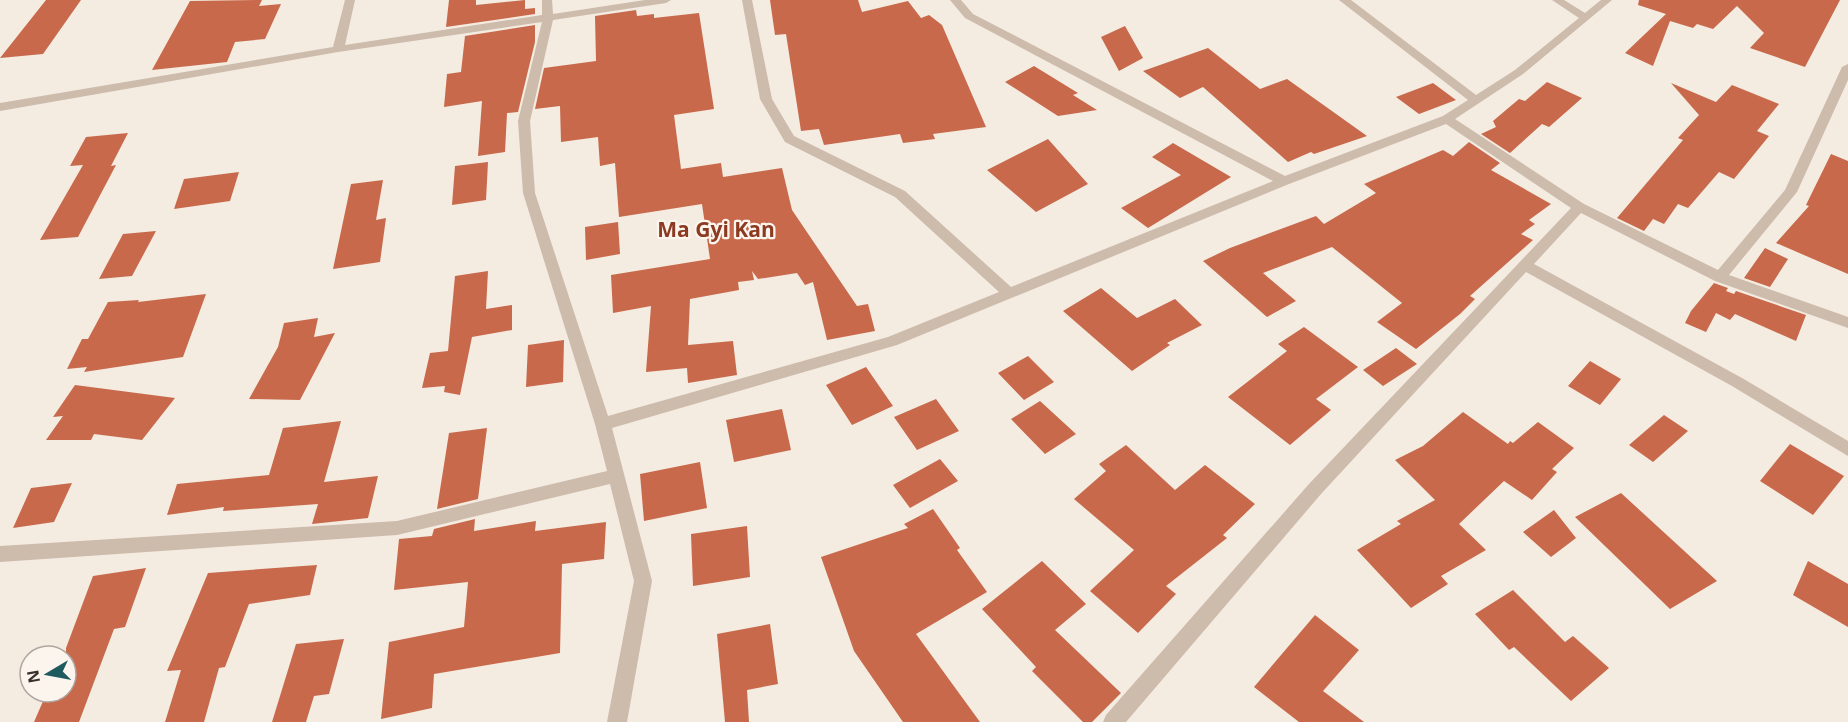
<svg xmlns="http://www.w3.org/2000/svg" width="1848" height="722" viewBox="0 0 1848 722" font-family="'Open Sans',sans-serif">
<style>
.building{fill:#c8694b}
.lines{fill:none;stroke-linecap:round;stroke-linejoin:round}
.minor{fill:#cdbbac;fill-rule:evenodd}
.labels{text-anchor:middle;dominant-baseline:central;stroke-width:4.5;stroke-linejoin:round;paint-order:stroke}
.quarter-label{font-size:21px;font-weight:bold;fill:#8c3b22;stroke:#fbf5ee}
</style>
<rect width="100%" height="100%" fill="#f4ebe1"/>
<path class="building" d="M46 0H81L43 54 0 58Z
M262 0 259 6 281 4 265 39 235 42 227 62 152 70 190 1Z
M449 0H476V5L525 0V9L535 8V14L446 27Z
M770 0H858L862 12 908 1 921 18 929 15 942 25 986 127 933 134 935 139 903 143 900 134 824 145 819 129 801 131 786 34 775 35Z
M1639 0H1840L1805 67 1750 48 1764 33 1737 6 1713 29 1697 24 1693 28 1670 21 1653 66 1625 53 1666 14 1638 5Z
M636 10 637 16 654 14V18L699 13 714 109 674 115 681 169 721 163 723 177 782 168 792 210 857 306 868 304 875 331 827 340 813 282 805 285 797 273 758 279 752 271 754 280 738 282 739 290 690 299 688 345 733 341 737 375 688 383 687 368 646 372 651 306 613 313 611 275 710 259 702 204 619 217 615 163 600 166 598 137 561 142 560 106 535 109 544 68 596 61 595 16Z
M535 25V42L518 112 507 113 505 152 478 156 482 101 444 107 447 74 461 72 465 36Z
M1125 26 1143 58 1119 71 1101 37Z
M1208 48 1260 89 1287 79 1367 136 1314 154 1311 152 1288 162 1203 87 1180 98 1143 71Z
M1034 66 1078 93 1073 95 1097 110 1058 116 1005 82Z
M1547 82 1582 98 1549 127 1542 124 1510 153 1481 134 1496 127 1493 121 1519 99 1525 101Z
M1433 83 1456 100 1419 114 1396 97Z
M1671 83 1716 102 1732 85 1779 104 1757 131 1769 136 1734 179 1719 172 1688 208 1678 204 1664 224 1653 219 1644 231 1617 218 1683 140 1678 138 1699 115Z
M128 133 111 166 116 165 78 237 40 240 83 165 70 166 86 137Z
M1048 139 1088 184 1036 212 987 170Z
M1469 142 1500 163 1491 170 1551 204 1529 220 1535 224 1521 234 1533 240 1470 296 1475 299 1460 314 1416 349 1377 322 1402 303 1332 247 1263 273 1296 301 1267 317 1203 261 1230 248 1316 216 1324 224 1376 193 1364 184 1443 150 1453 156Z
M1173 143 1231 177 1148 228 1121 208 1181 175 1152 157Z
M1831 154 1848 161V274L1776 243 1809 206 1806 205Z
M488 162 486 200 452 205 455 166Z
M239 172 230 201 174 209 184 179Z
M383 180 376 220 386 218 380 262 333 269 351 184Z
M618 222 620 254 586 260 585 227Z
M156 231 132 276 99 279 123 234Z
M1765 248 1788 259 1770 287 1744 278Z
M488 271 486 309 512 305V330L472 337 460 395 444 392 445 386 422 388 430 353 448 351 455 276Z
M1714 283 1728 288 1726 291 1734 294 1736 291 1806 315 1796 341 1735 314 1730 320 1716 313 1706 332 1685 323 1691 311Z
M1101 288 1137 318 1175 299 1202 325 1167 343 1170 345 1132 371 1063 311Z
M206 294 183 357 84 372 87 367 67 369 82 339H88L108 302 139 300 138 302Z
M318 318 314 337 335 333 300 400 249 399 278 347 284 323Z
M1304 327 1358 367 1316 399 1331 410 1290 445 1228 397 1287 351 1278 344Z
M564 340 563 382 526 387 528 345Z
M1396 348 1417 364 1383 386 1363 370Z
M1028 356 1054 382 1024 400 998 373Z
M1590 361 1621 379 1600 405 1568 386Z
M866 367 893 406 852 425 826 385Z
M75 385 175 398 142 440 94 434 91 440H46L63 416 53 417Z
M936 399 959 431 917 450 894 417Z
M1040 401 1076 434 1045 454 1011 419Z
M782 409 791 450 734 462 726 420Z
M1463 412 1508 444 1510 441 1513 443 1538 422 1574 448 1552 469 1557 472 1532 500 1504 481 1459 524 1486 550 1441 576 1448 584 1411 608 1357 550 1401 524 1397 521 1435 500 1395 460 1423 446Z
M1664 415 1688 431 1653 462 1629 445Z
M341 421 324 482 378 476 368 518 312 524 318 504 223 511 224 507 167 515 177 484 269 475 283 428Z
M487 428 478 499 437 509 449 433Z
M1790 444 1844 476 1813 515 1760 481Z
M1126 445 1175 490 1205 465 1255 504 1223 535 1227 538 1166 586 1176 594 1138 633 1090 591 1134 550 1074 499 1106 471 1099 464Z
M940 459 958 481 910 508 893 485Z
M700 462 707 508 644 521 640 474Z
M72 483 54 522 13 528 31 488Z
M1621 493 1717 581 1670 609 1575 517Z
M933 509 960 548 957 550 987 592 916 634 980 722H903L854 651 821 557 908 528 904 524Z
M1554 510 1576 538 1551 557 1523 532Z
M475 519 474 531 536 521 535 531 606 522 604 559 562 564 560 653 434 674 432 708 381 719 389 642 464 627 468 582 394 590 399 539 432 536 434 529Z
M747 526 750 577 693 586 691 534Z
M1042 561 1086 604 1055 630 1121 693 1092 722H1083L1032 671 1036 667 982 609Z
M1808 561 1848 584V627L1793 595Z
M317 565 310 595 249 604 225 667 219 668 204 722H165L181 670 167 671 208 573Z
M146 568 125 627 114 629 79 722H34L47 692H66V648L93 576Z
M1513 590 1565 642 1573 636 1609 668 1571 701 1514 647 1509 650 1475 614Z
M1315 615 1359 650 1323 691 1364 722H1299L1254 687Z
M770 624 778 684 747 690 749 722H725L717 634Z
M344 639 329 694 314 696 306 722H272L296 644Z"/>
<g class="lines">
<path class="minor" d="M345 0H355L345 45 542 15V0H552L553 14 645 0H671L666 3 553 20 530 121 535 193 608 416 888 337 999 292 895 197 785 142 760 99 742 0H752L772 99 794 136 905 191 1011 287 1273 181 965 18 950 0H961L973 14 1285 176 1443 116 1468 100 1339 0H1351L1476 95 1515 70 1579 18 1552 0H1564L1585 13 1601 0H1612L1523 74 1455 119 1584 204 1718 270 1785 190 1842 67 1848 64V80L1797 192 1729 275 1848 317V328L1715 281 1581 213 1534 264 1742 378 1848 441V456L1732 386 1526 272 1321 494 1126 722H1103L1106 715 1309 484 1571 208 1446 124 1289 184 897 345 612 428 652 581 627 722H607L634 581 610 484 397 535 0 562V546L397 521 607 471 595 424 523 193 518 121 542 22 338 52 0 111V103L333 47Z"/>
</g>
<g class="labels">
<g class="quarter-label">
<text x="716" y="229">Ma Gyi Kan</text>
</g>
</g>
<g transform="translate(48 674) rotate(260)"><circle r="28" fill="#fbf5ee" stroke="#aea6a0" stroke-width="1.5"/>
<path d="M0-4.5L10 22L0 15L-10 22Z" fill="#1f5a5e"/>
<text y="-9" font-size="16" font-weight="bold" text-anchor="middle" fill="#3b302b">N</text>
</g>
</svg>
